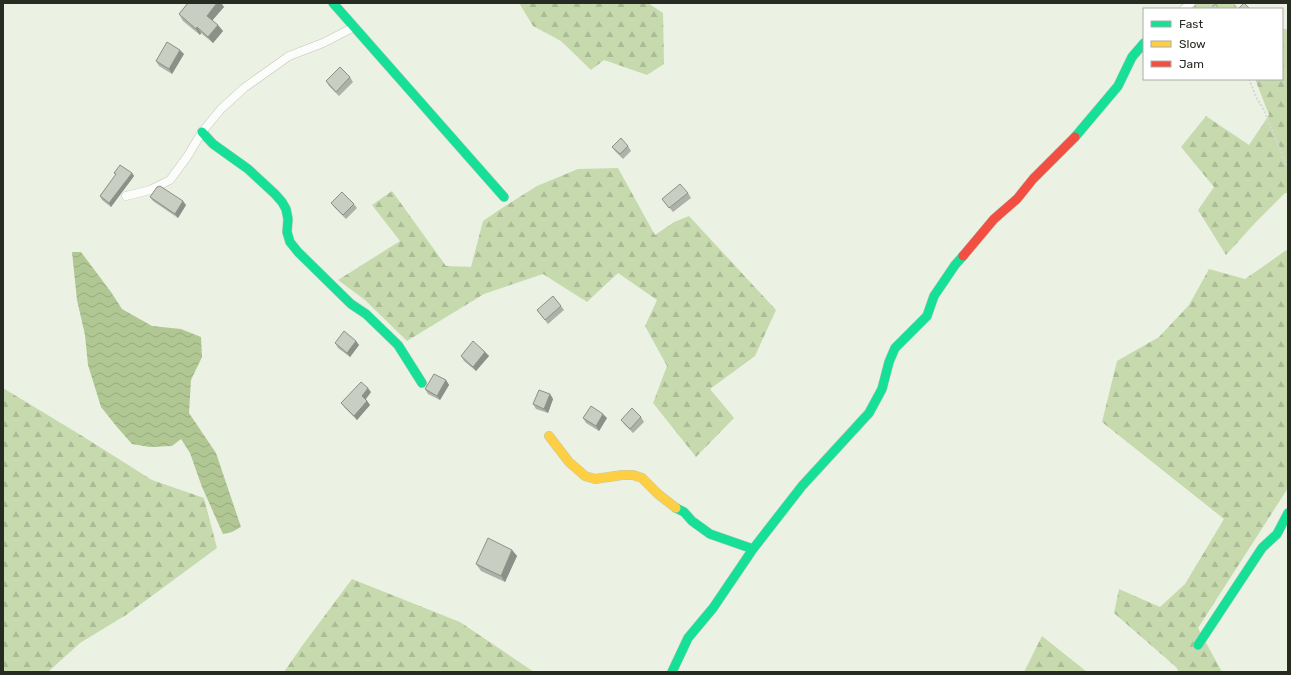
<svg xmlns="http://www.w3.org/2000/svg" width="1291" height="675" viewBox="0 0 1291 675" font-family="Rubik,sans-serif">
<style>
.forest{fill:url(#forest-firs)}
.water{fill:url(#water-waves)}
.lines{fill:none;stroke-linecap:round;stroke-linejoin:round}
.street-casing{stroke:#c1c6ba;stroke-width:9}
.fast-casing{stroke:#c1c6ba;stroke-width:10}
.slow-casing{stroke:#c1c6ba;stroke-width:10}
.jam-casing{stroke:#c1c6ba;stroke-width:10}
.path{stroke:#d5d7d3;stroke-width:2;stroke-dasharray:2 2;stroke-linecap:butt}
.street{stroke:#fcfdfb;stroke-width:8}
.fast{stroke:#16e098;stroke-width:9}
.slow{stroke:#ffcf43;stroke-width:9}
.jam{stroke:#f24e42;stroke-width:9}
.wall{fill:#adb1a8}
.shaded-wall{fill:#8d9088}
.building{fill:#c9cec3;stroke:#8d9088}
</style>
<defs>
<pattern id="forest-firs" width="22" height="20" patternUnits="userSpaceOnUse"><rect width="22" height="20" fill="#c6daae"/><path d="M5 1l3.5 6h-7zM16 11l3.5 6h-7z" fill="#aabb95"/></pattern>
<pattern id="water-waves" width="16" height="10" patternUnits="userSpaceOnUse"><rect width="16" height="10" fill="#b0c793"/><path d="M0 5q4-4 8 0t8 0" fill="none" stroke="#97ab7e"/></pattern>
</defs>
<rect width="100%" height="100%" fill="#ebf2e3"/>
<path class="forest" d="M519 3H648L663 13 664 64 647 75 604 60 591 70 561 41 533 26Z
M1194 3H1234L1238 9H1194Z
M1282 29H1286L1288 31V193H1285L1255 223 1226 255 1198 210 1214 187 1181 147 1206 116 1249 145 1269 115 1255 79H1282Z
M618 168 655 235 674 222 689 216 776 310 755 356 710 389 734 418 696 457 653 403 667 366 645 326 657 300 618 273 587 302 543 274 484 294 407 341 365 300 338 280 400 241 372 205 392 191 446 266 471 267 483 221 505 206 537 186 578 169Z
M1288 249V488L1198 628 1222 672H1179L1176 667 1114 613 1119 589 1160 607 1185 584 1224 519 1102 422 1117 361 1159 337 1189 305 1209 269 1245 279Z
M3 388 79 434 152 480 204 498 217 548 126 615 80 643 48 672H3Z
M352 579 460 622 534 672H284L302 646Z
M1042 636 1087 672H1024Z"/>
<path class="water" d="M72 252H81L111 292 122 309 152 326 181 329 201 337 202 357 191 380 189 413 216 453 241 527 232 532 223 534 202 487 190 453 181 439 172 446 150 447 132 444 117 427 101 407 88 365 85 335 77 300Z"/>
<g class="lines">
<g class="street-casing">
<path id="street" d="M1184 9 1191 3
M126 196 150 190 170 180 187 157 202 132 221 109 244 88 289 56 323 43 354 27"/>
</g>
<g class="fast-casing">
<path id="fast" d="M333 3 504 197
M202 132 213 144 248 169 275 194 282 202 286 209 288 219 287 232 290 242 298 252 351 304 366 314 398 345 422 383
M1075 137 1118 86 1132 57 1144 43
M676 508 684 512 692 521 710 534 753 549
M1198 645 1262 548 1277 534 1288 513
M672 672 688 638 713 608 753 549 802 486 869 413 882 389 889 362 895 348 927 316 934 296 955 265 963 256"/>
</g>
<g class="slow-casing">
<path id="slow" d="M549 436 569 462 585 476 595 479 622 475H633L642 478 658 494 676 508"/>
</g>
<g class="jam-casing">
<path id="jam" d="M963 256 994 219 1017 199 1033 179 1075 137"/>
</g>
<path class="path" d="M1212 3 1217 9
M1249 79 1257 99 1263 108 1288 169"/>
<use href="#street" class="street"/>
<use href="#fast" class="fast"/>
<use href="#slow" class="slow"/>
<use href="#jam" class="jam"/>
</g>
<path class="wall" d="M188 3H221L224 7 212 20 223 31 213 43 201 33 200 35 183 21 179 14Z
M184 54 172 74 159 66 156 61Z
M350 77 353 82 339 96 329 86 326 81Z
M628 146 631 151 623 159 615 151 612 147Z
M114 173H132L134 176 111 207 102 200 100 196 116 175Z
M688 193 691 198 673 212 662 199Z
M150 197 186 205 178 218 153 201Z
M331 203 354 204 357 208 346 219 334 207Z
M561 306 564 310 548 324 537 310Z
M356 341 359 345 350 357 338 348 335 343Z
M485 352 489 356 476 371 464 361 461 356Z
M446 380 449 385 440 400 428 394 425 389Z
M371 392 366 399 370 405 357 420 344 407 341 403Z
M550 394 553 399 548 413 536 409 533 404Z
M641 417 644 422 633 433 624 424 621 420Z
M583 418H607L599 431 586 423Z
M512 550 517 556 505 582 481 571 476 564Z"/>
<path class="shaded-wall" d="M217 3H221L224 7 211 22 207 16Z
M218 25 223 31 213 43 208 37Z
M197 27 201 33 200 35 196 29Z
M180 50 184 54 172 74 169 69Z
M132 173 134 176 111 207 109 203Z
M183 201 186 205 178 218 175 214Z
M356 341 359 345 350 357 347 353Z
M485 352 489 356 476 371 473 367Z
M446 380 449 385 440 400 437 396Z
M368 388 371 392 365 400 362 396Z
M550 394 553 399 548 413 544 409Z
M367 401 370 405 357 420 354 416Z
M603 414 607 418 599 431 596 426Z
M512 550 517 556 505 582 501 576Z"/>
<path class="building" d="M188 3H217L207 16 218 25 208 37 197 27 196 29 179 14Z
M1244 3 1250 9H1238Z
M167 42 180 50 169 69 156 61Z
M340 67 350 77 336 92 326 81Z
M621 138 628 146 620 154 612 147Z
M120 165 132 173 109 203 100 196 116 174 114 173Z
M680 184 688 193 669 208 662 199Z
M160 186 183 201 175 214 150 197 157 187Z
M342 192 354 204 343 215 331 203Z
M553 296 561 306 545 320 537 310Z
M344 331 356 341 347 353 335 343Z
M473 341 485 352 473 367 461 356Z
M434 374 446 380 437 396 425 389Z
M361 382 368 388 362 396 367 401 354 416 341 403Z
M539 390 550 394 544 409 533 404Z
M591 406 603 414 596 426 583 418Z
M632 408 641 417 630 429 621 420Z
M488 538 512 550 501 576 476 564Z"/>
<rect width="1291" height="675" fill="none" stroke="#272c22" stroke-width="8"/>
<rect x="1143" y="8" width="140" height="72" fill="#ffffff" stroke="#a9aba7"/>
<rect x="1151" y="21" width="20" height="6" fill="#16e098" stroke="#a9aba7"/>
<text x="1179" y="28" font-size="12" fill="#272c22">Fast</text>
<rect x="1151" y="41" width="20" height="6" fill="#ffcf43" stroke="#a9aba7"/>
<text x="1179" y="48" font-size="12" fill="#272c22">Slow</text>
<rect x="1151" y="61" width="20" height="6" fill="#f24e42" stroke="#a9aba7"/>
<text x="1179" y="68" font-size="12" fill="#272c22">Jam</text>
</svg>
